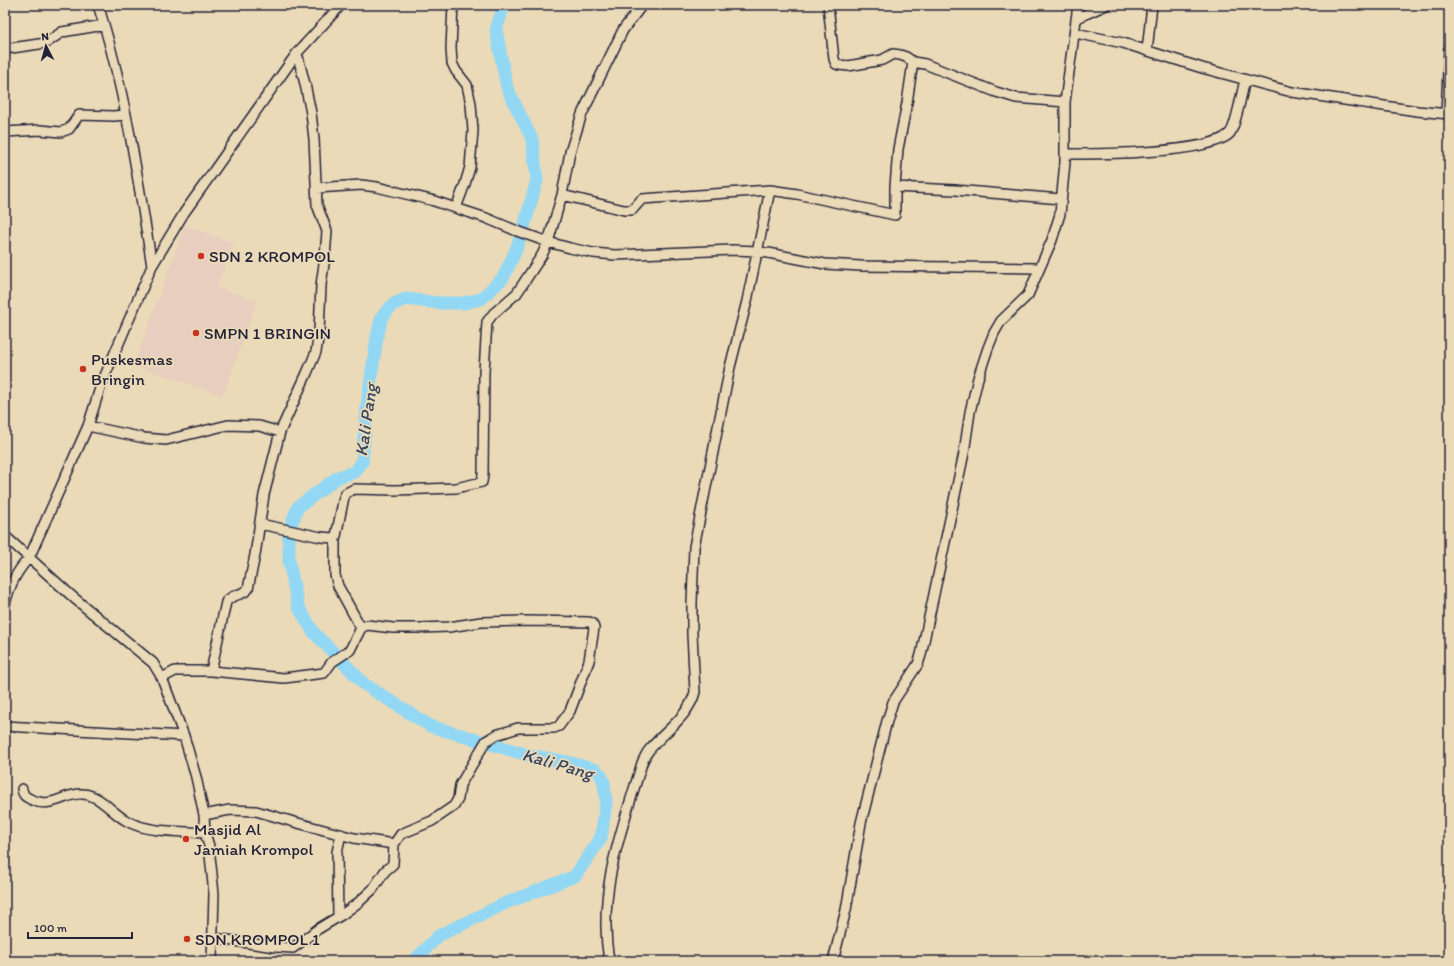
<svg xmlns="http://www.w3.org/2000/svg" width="1454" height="966" viewBox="0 0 1454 966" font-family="Itim,sans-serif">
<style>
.built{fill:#e8cebf}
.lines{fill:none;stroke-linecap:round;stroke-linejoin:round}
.river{stroke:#92d8f4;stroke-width:13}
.minor-casing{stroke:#22223b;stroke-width:12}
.minor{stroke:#ebdab7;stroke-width:9}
.poi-dot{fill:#c8321e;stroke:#ebdab7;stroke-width:1.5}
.labels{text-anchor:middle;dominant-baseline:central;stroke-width:3.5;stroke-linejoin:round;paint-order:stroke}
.poi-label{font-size:17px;fill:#22223b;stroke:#ebdab7;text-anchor:start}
.water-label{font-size:18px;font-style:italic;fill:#384660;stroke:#ebdab7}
</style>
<rect width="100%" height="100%" fill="#ebdab7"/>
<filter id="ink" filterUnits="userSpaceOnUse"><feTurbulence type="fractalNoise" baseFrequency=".025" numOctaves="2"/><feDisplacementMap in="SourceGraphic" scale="8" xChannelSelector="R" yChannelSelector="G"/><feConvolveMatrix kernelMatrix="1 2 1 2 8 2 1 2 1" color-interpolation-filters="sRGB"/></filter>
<g filter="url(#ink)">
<path class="built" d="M185 225 234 243 217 287 257 301 223 396 134 365Z"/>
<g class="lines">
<path class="river" d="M504 5 496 30 507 88 532 139 537 180 524 227
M335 654 314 633 298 606 289 562V530L298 507 338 477 355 472 362 462 367 406 377 337 382 316 394 304 406 299 438 303H464L481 299 503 278 516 250 520 238
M343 662 364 684 430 726 528 755 567 762 596 770 601 775 604 783 606 802 601 838 575 876 506 903 438 936 414 961"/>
<g class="minor-casing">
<path id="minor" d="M98 5C125 89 138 179 152 266
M453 5 451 48 452 63 456 71 467 85 471 104 473 131 470 167 465 184 456 208
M828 5 834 59 836 64 839 65 848 66 882 60 893 54 900 55 906 57 913 62 925 64 996 92 1016 98 1065 102
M1077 18 1106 5
M1075 33 1123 43 1202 68 1292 92 1417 111 1449 114
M5 49 46 43 62 32 104 25
M1147 51 1152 5
M913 62 907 103 898 149 895 187 955 190 1061 199
M1446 114 1449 49
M5 132 40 130 61 132 69 129 79 115 114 116 125 115
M1065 154C1095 154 1212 154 1230 133 1236 126 1242 91 1245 80
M317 188 361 185 377 187 431 200 486 218 517 231 548 242 570 248 593 253 615 255 733 250 758 251 825 264 861 266 1039 268
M562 195 624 210H632L642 199 770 190 797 194 895 215V187
M88 426 144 438 166 440 228 425 259 426 280 432
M260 524 321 537 333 538 336 536 344 497 346 493 354 489 395 490 456 488 482 482 483 475 484 372 487 322 493 314 517 293 542 255 548 242 562 195 570 152 582 114 623 30 642 5
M5 536 74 598 153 663 162 678 184 736 196 777 204 815 205 833 209 846 214 894 212 961
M335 538V575L338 586 361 628
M5 604C10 585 16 572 29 558L88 426 101 385 152 266 184 213 297 53 341 5
M211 671 226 602C231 594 242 596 248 589L255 555 264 495 280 432 307 373 316 352 319 332 321 285 325 257 327 231 317 205 314 139 311 113 305 84 297 53
M162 678 175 671H211L284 678 324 673 332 662 350 650 361 628 367 625 393 628H420L449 627 481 622 525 621 589 622 592 623 594 628 589 661 570 711 559 726 554 728H518L496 735 486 741 460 785 458 799 454 806 432 821 401 834 394 844 393 864 385 871 373 889 359 902 343 914 318 929 293 948 275 947 214 938
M5 726 184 736
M22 789C23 796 26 797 32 800 53 809 66 792 83 794 100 795 112 813 127 821 148 833 181 831 205 833
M204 815 230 810 256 811 294 822 354 838 394 844
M338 916 337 852 341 834
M609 961C597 890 622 830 642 763 644 759 646 753 650 749 665 731 689 716 695 692L692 634V603L694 547 730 367 747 301 770 190
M833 961 846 910 861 823 887 721 893 702 918 664 921 655 964 453 970 412 978 378 988 348 994 333 1001 321 1028 295 1052 240 1060 214 1065 162V102L1078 5"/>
</g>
<use href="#minor" class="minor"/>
</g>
</g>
<g class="poi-dot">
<circle cx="201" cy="256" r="4"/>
<circle cx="196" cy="333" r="4"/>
<circle cx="83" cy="369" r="4"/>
<circle cx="186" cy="839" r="4"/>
<circle cx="187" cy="939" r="4"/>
</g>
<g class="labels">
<g class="poi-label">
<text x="209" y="256">SDN 2 KROMPOL</text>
<text x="204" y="333">SMPN 1 BRINGIN</text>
<text x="91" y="359">Puskesmas<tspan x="91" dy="20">Bringin</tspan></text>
<text x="194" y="829">Masjid Al<tspan x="194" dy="20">Jamiah Krompol</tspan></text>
<text x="195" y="939">SDN KROMPOL 1</text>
</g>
<g class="water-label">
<text transform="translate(366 420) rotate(-82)">Kali Pang</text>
<text transform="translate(558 764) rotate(16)">Kali Pang</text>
</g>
</g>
<rect width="1454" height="966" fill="none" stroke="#ebdab7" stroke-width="20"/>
<rect x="10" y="10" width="1434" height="946" fill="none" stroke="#22223b" stroke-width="1.5" filter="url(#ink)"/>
<g transform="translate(46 46) rotate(354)" stroke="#ebdab7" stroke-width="3" paint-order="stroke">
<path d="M0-3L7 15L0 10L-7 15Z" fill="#22223b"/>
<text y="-6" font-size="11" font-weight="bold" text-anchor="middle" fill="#22223b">N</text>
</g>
<path d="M28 932v6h104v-6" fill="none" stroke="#22223b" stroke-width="2"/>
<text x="34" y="932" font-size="12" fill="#22223b" stroke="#ebdab7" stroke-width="3" paint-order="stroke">100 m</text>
</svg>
